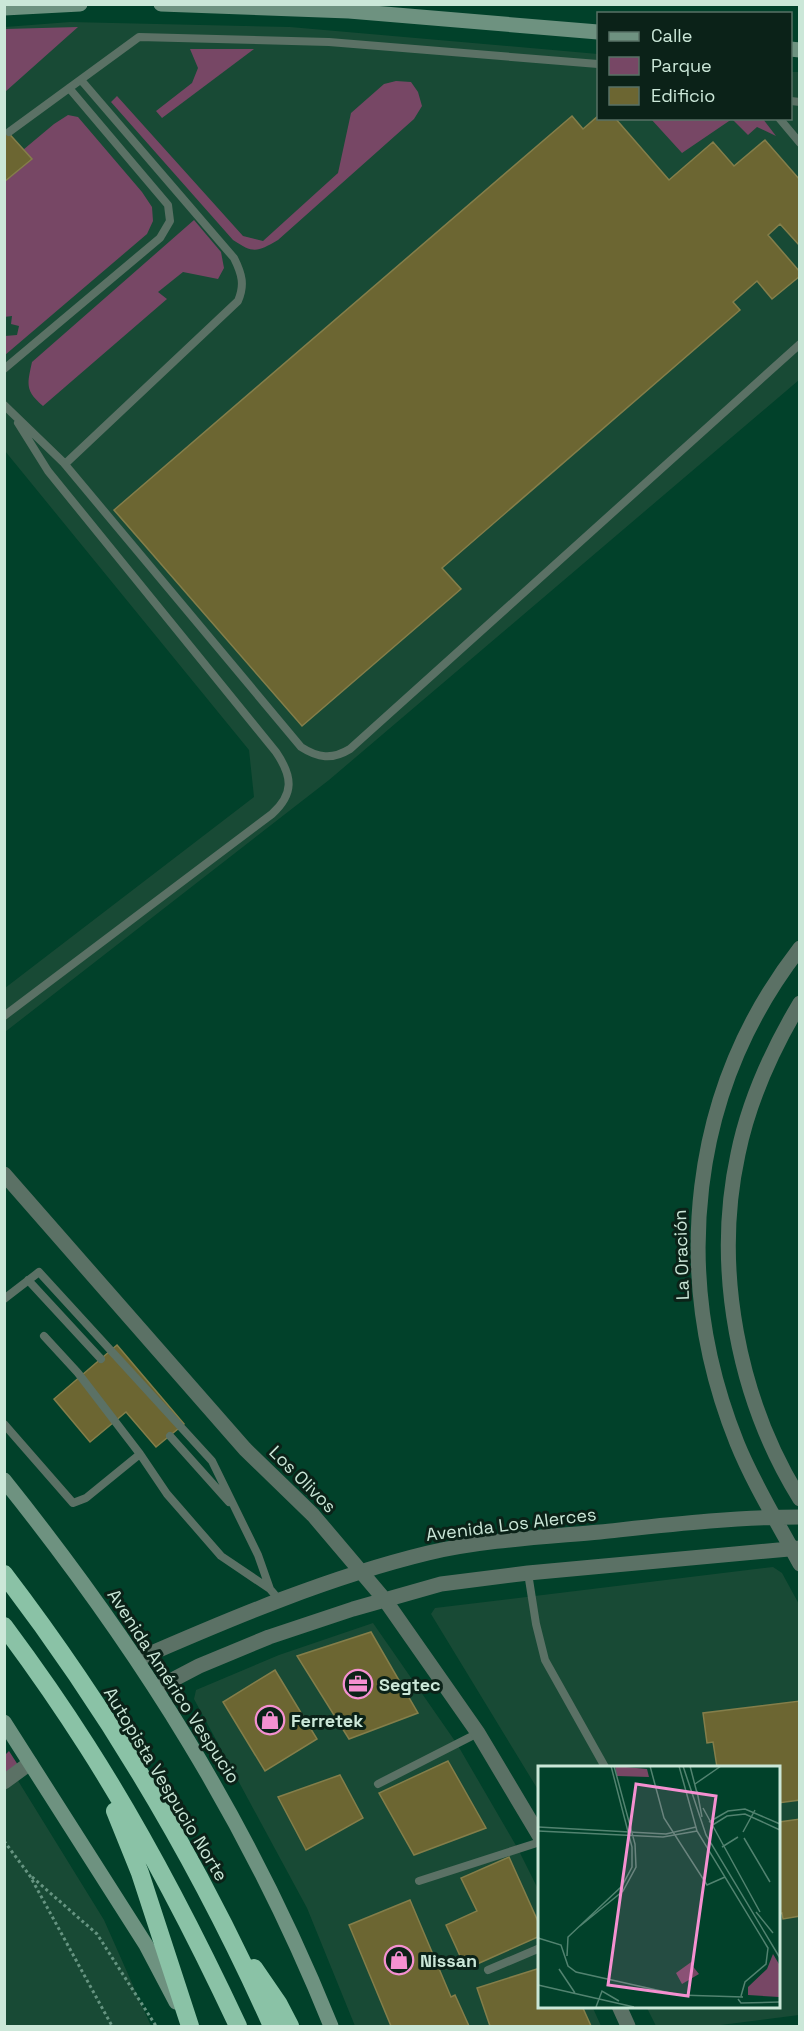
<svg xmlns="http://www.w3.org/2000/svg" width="804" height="2031" viewBox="0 0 804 2031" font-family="'Space Grotesk',sans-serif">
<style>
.built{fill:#184a35}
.green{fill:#774765}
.building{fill:#6c6632;stroke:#847e4a;stroke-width:1.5}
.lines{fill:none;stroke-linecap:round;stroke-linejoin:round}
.path{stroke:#669481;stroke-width:3;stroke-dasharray:3 3;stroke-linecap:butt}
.lane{stroke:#5b7165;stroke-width:8}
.street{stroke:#5b7165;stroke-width:15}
.secondary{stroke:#6e9280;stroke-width:15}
.highway{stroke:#8ac2a6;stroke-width:18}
.labels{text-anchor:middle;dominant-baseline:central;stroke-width:6;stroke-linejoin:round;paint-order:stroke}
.street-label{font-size:18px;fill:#cbe7d8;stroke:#0b2218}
.poi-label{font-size:18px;font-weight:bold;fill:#cbe7d8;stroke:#0b2218;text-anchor:start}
.inset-road{fill:none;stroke:#528370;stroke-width:1.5}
.view{fill:#f590d1;fill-opacity:0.15;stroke:#f590d1;stroke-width:3}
.inset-edge{fill:none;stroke:#cbe7d8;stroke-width:3}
</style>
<rect width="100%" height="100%" fill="#01412a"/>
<path class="built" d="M70 22 290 27 598 54V118H790L791 72H799V380L329 780 5 1032V988L254 797 249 750 5 451V27Z
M773 1567 782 1573 800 1606 799 2015 713 2026H656L646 2006H778V1767H540V1793L431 1614 435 1608Z
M373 1623 457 1744 518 1849 540 1893V2006H592L601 2026H355L307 1908 194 1699 196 1690 279 1655Z
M4 1758 104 1920 151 2026H5Z"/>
<path class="green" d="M78 27 5 92V29Z
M190 49H254L162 118 156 111 192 83 198 68Z
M396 81 411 82 418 92 422 106 414 119 278 240C257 252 254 254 233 240L111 102 117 96 243 236 263 241 338 173 351 113 384 84Z
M68 115 78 117 142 192 152 207 153 221 147 234 5 355V336L17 335 19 326 11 324 12 316 4 317 5 165 54 124Z
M651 119H763L776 136 757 127 748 135 732 119 682 153Z
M194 220 221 252 224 268 218 279 183 272 158 292 167 299 43 406C25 391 27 385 32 362Z
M9 1751 18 1765 5 1776V1755Z"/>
<path class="building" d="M572 116 583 129 598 116V118H615L669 180 713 142 734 166 765 140 800 180V246L780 224 768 235 800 272V276L772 299 757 281 733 302 740 310 442 568 461 589 302 726 114 510Z
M4 128 32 159 4 182Z
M117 1345 184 1424 156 1447 126 1412 90 1442 54 1399Z
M371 1632 418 1713 349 1739 297 1656Z
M275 1670 317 1739 265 1771 223 1702Z
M800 1701V1800L778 1803V1767H717L713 1742 707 1743 703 1713Z
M448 1761 486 1828 414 1855 379 1793Z
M340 1775 363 1818 306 1850 278 1797Z
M800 1819V1916L783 1919 782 1913 779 1914 778 1907 779 1822Z
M509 1857 540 1926V1936L466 1969 446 1925 477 1911 461 1878Z
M410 1900 451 1997 455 1995 469 2026H391L349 1925Z
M540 1968V2006H582L591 2026H490L477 1988Z"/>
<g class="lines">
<path class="path" d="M4 1841 30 1876 112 2026
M32 1877 97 1934 156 2026"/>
<path class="lane" d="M791 101 800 102
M779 118 800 143
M9 132 139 37 329 42 598 64
M4 369 160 238 170 221 168 205 69 88
M4 405 63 462 301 747C318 758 332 760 350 749L800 344
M65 464 238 301C245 285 242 274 234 258L81 80
M4 1016 272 814C294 794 293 777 276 752L48 471 18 423
M28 1280 101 1359
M4 1299 39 1272 212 1461 258 1555 270 1589 280 1601
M44 1336 78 1373 140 1454 167 1494 221 1556 270 1589
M4 1424 73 1503 86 1498 140 1454
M170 1436 229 1502
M528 1573 536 1624 545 1660 605 1767
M378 1784 478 1733
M419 1881 540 1842
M488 1970 540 1948"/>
<path class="street" d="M800 948C689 1091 670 1276 737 1443 754 1485 778 1523 800 1564
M800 1003C772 1050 749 1100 738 1154 713 1269 738 1399 800 1499
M4 1174 245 1449 313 1515 385 1600 478 1733 540 1837
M138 1659C232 1618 329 1577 428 1553 482 1540 545 1537 600 1532 666 1525 733 1517 800 1517
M157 1688 199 1666 269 1637 353 1609 441 1584 528 1573 800 1548
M4 1782 30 1763
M619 2006 628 2026"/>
<path class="secondary" d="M161 4 349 11 598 32
M4 8 80 4
M790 49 800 50
M4 1480C141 1651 249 1823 331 2026
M4 1722 146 1945 176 2002"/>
<path class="highway" d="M4 1574C110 1713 201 1867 272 2026
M4 1626C33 1665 61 1705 87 1746 144 1835 193 1930 238 2026
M115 1811 140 1873 190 2026
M254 1968 278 2003 290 2026"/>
</g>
<defs>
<g id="office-ring" transform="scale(1.5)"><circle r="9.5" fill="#0b2218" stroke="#f590d1" stroke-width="1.5"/><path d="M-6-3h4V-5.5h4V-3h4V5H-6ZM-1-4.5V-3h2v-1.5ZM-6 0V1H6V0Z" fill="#f590d1"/></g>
<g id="shop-ring" transform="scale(1.5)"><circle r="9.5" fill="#0b2218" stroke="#f590d1" stroke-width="1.5"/><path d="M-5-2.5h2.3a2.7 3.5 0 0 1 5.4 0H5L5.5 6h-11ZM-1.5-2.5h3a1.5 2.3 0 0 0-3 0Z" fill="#f590d1"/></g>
</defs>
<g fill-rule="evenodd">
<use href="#office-ring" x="358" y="1684"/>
<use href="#shop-ring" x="270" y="1720"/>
<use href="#shop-ring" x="399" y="1960"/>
</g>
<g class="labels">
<g class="street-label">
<text transform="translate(681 1255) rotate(-92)">La Oración</text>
<text transform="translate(303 1479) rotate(45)">Los Olivos</text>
<text transform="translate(511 1524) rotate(-7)">Avenida Los Alerces</text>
<text transform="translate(174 1686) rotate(57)">Avenida Américo Vespucio</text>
<text transform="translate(166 1784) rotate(59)">Autopista Vespucio Norte</text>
</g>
<g class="poi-label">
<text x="379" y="1684">Segtec</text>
<text x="291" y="1720">Ferretek</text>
<text x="420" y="1960">Nissan</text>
</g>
</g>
<g transform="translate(538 1766)">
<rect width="242" height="242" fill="#01412a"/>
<path d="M77 0 109 3 111 11 79 10ZM235 188 241 198V231L210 229V221L229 203ZM156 194 153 198 161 208 144 218 138 207Z" fill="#774765"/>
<path class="inset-road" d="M112 0 126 52 169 119 187 111M141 0 159 65 230 182 228 198 207 216 203 230M145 0 168 69 242 192M152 0 159 27M157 18 183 0M159 25 164 51M165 42 222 146M171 56 190 45 207 43 242 58M173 60 189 50 207 48 242 64M0 61 128 68 158 61M0 65 125 71 159 65M205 66 217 44M206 72 232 116M184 81 200 71M218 146 235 167M42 160 85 125 98 101 97 78 76 0M0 172 23 179 30 200 38 206 141 229 205 231M29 190 30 171 84 120 94 101V81L73 0M21 203 37 227M0 219 96 241M200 233 203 237 242 236M58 241 64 225 81 235"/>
<path class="view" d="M98 18 178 30 150 230 70 219Z"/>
<rect width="242" height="242" class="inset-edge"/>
</g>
<rect width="804" height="2031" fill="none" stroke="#cbe7d8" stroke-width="12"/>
<rect x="597" y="12" width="195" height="108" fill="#0b2218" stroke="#587165" stroke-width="1.5"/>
<rect x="609" y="32" width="30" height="9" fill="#6e9280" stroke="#587165" stroke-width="1.5"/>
<text x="651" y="42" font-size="18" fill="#cbe7d8">Calle</text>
<rect x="609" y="57" width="30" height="18" fill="#774765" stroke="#587165" stroke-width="1.5"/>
<text x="651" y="72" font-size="18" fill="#cbe7d8">Parque</text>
<rect x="609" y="87" width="30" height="18" fill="#6c6632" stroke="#587165" stroke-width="1.5"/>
<text x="651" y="102" font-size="18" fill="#cbe7d8">Edificio</text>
</svg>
